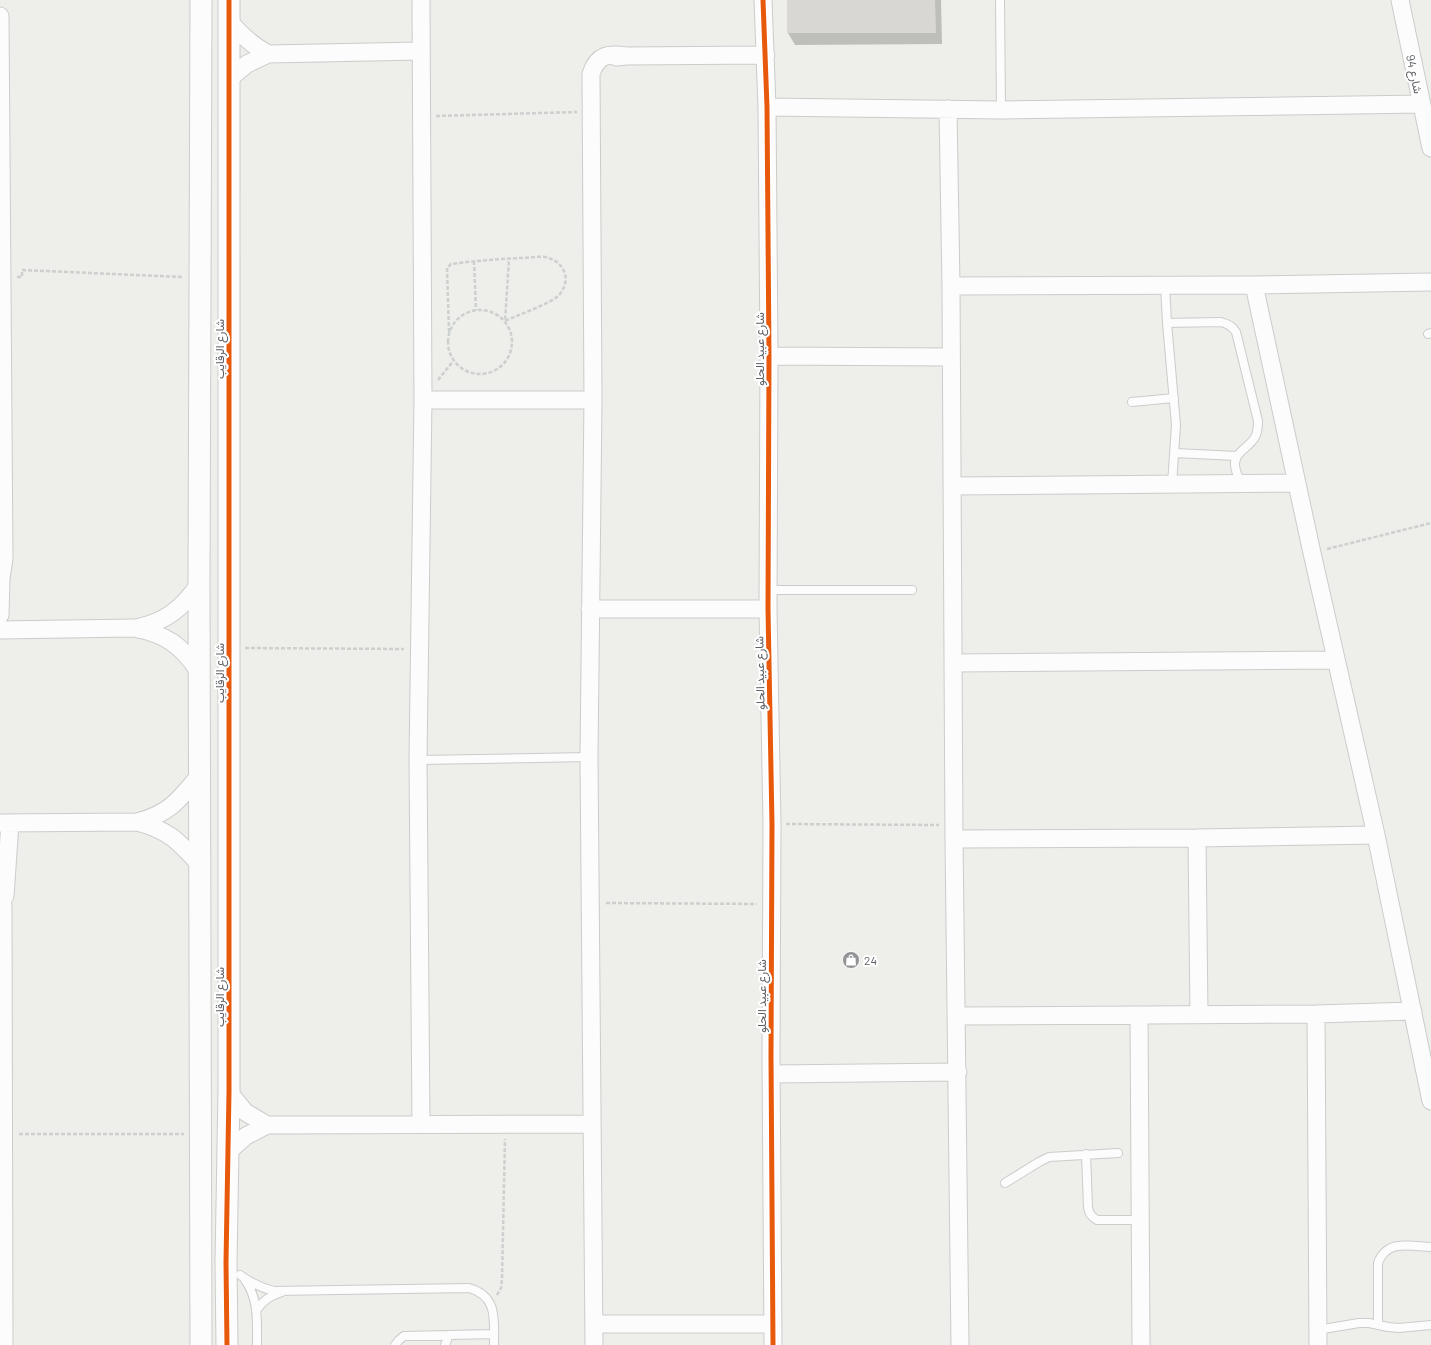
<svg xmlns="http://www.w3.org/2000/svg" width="1431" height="1345" viewBox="0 0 1431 1345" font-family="Barlow,Vazirmatn,sans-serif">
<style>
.shadow{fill:#0003}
.building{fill:#d8d7d4}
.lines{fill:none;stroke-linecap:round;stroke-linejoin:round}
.service-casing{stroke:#cbcccb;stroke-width:10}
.minor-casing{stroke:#cbcccb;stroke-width:19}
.tertiary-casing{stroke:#cbcccb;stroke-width:23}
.path{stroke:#ccd0cf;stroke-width:2.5;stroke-dasharray:4 2;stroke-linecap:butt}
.service{stroke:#fcfcfc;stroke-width:8}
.minor{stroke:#fcfcfc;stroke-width:17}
.tertiary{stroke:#fcfcfc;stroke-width:21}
.cycleway-casing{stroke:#fff;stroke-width:8}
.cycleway{stroke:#e8590c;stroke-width:5}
.labels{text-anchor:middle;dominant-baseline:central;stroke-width:4;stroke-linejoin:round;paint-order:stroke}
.street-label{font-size:12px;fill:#5f6267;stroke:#fff}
.poi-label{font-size:12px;fill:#5f6267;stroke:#fff;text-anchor:start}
</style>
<rect width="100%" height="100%" fill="#eeeeea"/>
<path class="shadow" d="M788 0H941L942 44 795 45 788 33Z"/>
<path class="building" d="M787 0H935L936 33H787Z"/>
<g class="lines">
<g class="service-casing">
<path id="service" d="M1000 0 1001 110
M1165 285 1167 323 1176 425 1172 484
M1167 323 1221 322C1228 324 1232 326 1236 332L1258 421C1258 427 1258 432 1255 437 1250 447 1234 452 1235 465 1235 471 1239 478 1241 483
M1428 334 1431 333
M1132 402 1174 398
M1175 453 1237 456
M769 590H912
M418 760 589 757
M1086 1154 1088 1207C1089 1214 1091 1216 1097 1220H1140
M1005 1183 1039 1162 1049 1157 1118 1153
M240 1275C251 1283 261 1288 274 1291L469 1288C498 1296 494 1320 494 1345
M245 1280C259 1299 257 1323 257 1345
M256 1311C263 1300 270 1296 282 1292
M1378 1325V1263C1387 1239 1410 1246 1431 1247
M1317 1330 1359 1323H1369L1388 1327 1399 1328 1431 1325
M395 1345 399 1340 404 1336 494 1334
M445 1345 449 1335"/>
</g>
<g class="minor-casing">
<path id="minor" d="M763 0 767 107 769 356 768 609 772 824 771 1057 773 1345
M1400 0 1431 148
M0 16 4 559 1 578 0 615
M229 20C240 35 252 45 268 54
M616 57 626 56 766 55
M229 79 247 64 268 54 421 51
M767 107 1001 110 1422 104
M948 109 951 286 954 839 960 1345
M1254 285 1312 553 1376 835 1431 1101
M951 286 1254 285 1431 282
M769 356 951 357
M423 400H593
M952 486 1297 483
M590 609H768
M136 628C165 622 182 609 199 584
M0 630 134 628C165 634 182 645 199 672
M953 663 1335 660
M137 822C169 830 179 842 201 866
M0 823 137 822C169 814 179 800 199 776
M1197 838 1199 1015
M954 839 1197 838 1376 835
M0 882 3 906 4 1345
M5 896 10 823
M1316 1014 1318 1345
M1139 1015 1141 1345
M957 1016 1316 1014 1413 1011
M771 1074 958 1072
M229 1092 245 1112 267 1125
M421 1124 418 760 423 400 421 0
M228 1152 246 1136 267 1125 592 1124
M594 1324H773
M594 1345 589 757 593 400 591 74C597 55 608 53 626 56"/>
</g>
<g class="tertiary-casing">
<path id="tertiary" d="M201 1345 199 584 201 0
M227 1345 226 1262 229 1092V0"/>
</g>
<path class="path" d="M436 116 577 112
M474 261 476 310
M17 277H22V270L182 277
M448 342a32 32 0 1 1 64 0a32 32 0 1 1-64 0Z
M449 332 447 268 451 264C474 261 497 259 521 258 529 258 537 256 545 257 554 259 560 263 564 271 568 280 564 290 558 296 549 304 518 315 505 321L509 259
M438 380 454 360
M1327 549 1431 523
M245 648 404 649
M786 824 939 825
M606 903 757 904
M19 1134H184
M497 1295 501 1288 502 1279 505 1139"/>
<use href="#service" class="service"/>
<use href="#minor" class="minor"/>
<use href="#tertiary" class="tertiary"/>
<g class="cycleway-casing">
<path id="cycleway" d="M763 0 767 107 769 356 768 609 772 824 771 1057 773 1345
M227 1345 226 1262 229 1092V0"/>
</g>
<use href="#cycleway" class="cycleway"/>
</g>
<defs>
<g id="shop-disc" transform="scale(0.9)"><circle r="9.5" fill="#919395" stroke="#fff"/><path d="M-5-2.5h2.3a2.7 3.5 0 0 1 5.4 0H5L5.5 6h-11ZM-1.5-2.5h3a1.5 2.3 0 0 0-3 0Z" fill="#fff"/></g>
</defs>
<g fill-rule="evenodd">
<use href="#shop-disc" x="851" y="960"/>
</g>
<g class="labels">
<g class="street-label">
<text transform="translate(1415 74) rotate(78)">شارع 94</text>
<text transform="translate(219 349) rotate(-90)">شارع الرقايب</text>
<text transform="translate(759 349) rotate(-90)">شارع عبيد الحلو</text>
<text transform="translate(219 673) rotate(-90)">شارع الرقايب</text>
<text transform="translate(759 673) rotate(-91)">شارع عبيد الحلو</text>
<text transform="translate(761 996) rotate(-90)">شارع عبيد الحلو</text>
<text transform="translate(219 997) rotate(-90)">شارع الرقايب</text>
</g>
<g class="poi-label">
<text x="864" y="960">24</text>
</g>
</g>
</svg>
